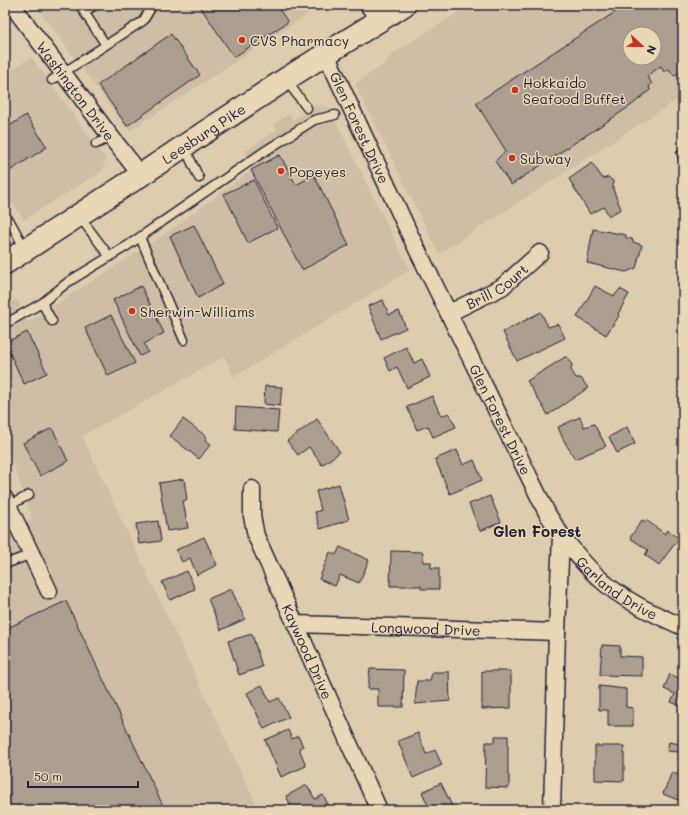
<svg xmlns="http://www.w3.org/2000/svg" width="688" height="815" viewBox="0 0 688 815" font-family="Mali,sans-serif">
<style>
.built{fill:#cfbea5;fill-rule:evenodd}
.building{fill:#ac9f90;stroke:#22223b;fill-rule:evenodd}
.lines{fill:none;stroke-linecap:round;stroke-linejoin:round}
.service-casing{stroke:#22223b;stroke-width:11}
.minor-casing{stroke:#22223b;stroke-width:19}
.primary-casing{stroke:#22223b;stroke-width:25}
.service{stroke:#ead7b5;stroke-width:8}
.minor{stroke:#ead7b5;stroke-width:16}
.primary{stroke:#ead7b5;stroke-width:22}
.poi-dot{fill:#c8321e;stroke:#ead7b5;stroke-width:1.5}
.labels{text-anchor:middle;dominant-baseline:central;stroke-width:3;stroke-linejoin:round;paint-order:stroke}
.poi-label{font-size:14px;fill:#22223b;stroke:#ead7b5;text-anchor:start}
.street-label{font-size:14px;fill:#22223b;stroke:#ead7b5}
.neighbourhood-label{font-size:15px;font-weight:bold;fill:#22223b;stroke:#ead7b5}
</style>
<rect width="100%" height="100%" fill="#deccae"/>
<filter id="ink" filterUnits="userSpaceOnUse"><feTurbulence type="fractalNoise" baseFrequency=".025" numOctaves="2"/><feDisplacementMap in="SourceGraphic" scale="8" xChannelSelector="R" yChannelSelector="G"/><feConvolveMatrix kernelMatrix="1 2 1 2 8 2 1 2 1" color-interpolation-filters="sRGB"/></filter>
<g filter="url(#ink)">
<path class="built" d="M35 5H308V14L129 131Z
M470 5H683V96L439 254 355 84 385 64 392 54ZM630 34H654V58H630Z
M31 57 106 159 102 171 24 220 13 203 5 208V74Z
M316 105 329 108 410 270 234 377 224 357 82 436 259 810H5V524L8 530 32 519 8 449 5 450V306L17 299 28 322 165 234 253 169 245 151 277 130 273 124 289 114 293 120Z"/>
<path class="building" d="M199 5H276L288 22 234 57Z
M626 5H683V71L674 76 669 69 664 72 661 66 647 76 652 84 649 86 650 90 639 99 632 105 511 185 495 161 506 151 476 103ZM630 34H654V58H630Z
M171 34 200 75 127 126 98 85Z
M26 115 47 147 5 174V129Z
M683 150V175L676 152Z
M280 155 296 185 314 175 349 245 302 270 251 170Z
M592 163 603 179 608 177 613 181V189L621 209 609 216 604 207 590 214 569 179Z
M254 180 277 228 248 243 224 194Z
M194 225 223 284 198 298 170 236Z
M593 229 626 235V238L632 239 633 242 642 245 636 268 626 272 587 263Z
M141 286 164 333 144 344 148 352 140 356 113 300Z
M595 286 614 296 620 289 629 294 618 314 619 316 606 335 577 317Z
M383 300 389 315 399 311 406 328 381 339 368 306Z
M541 312 548 327 558 324 565 338 517 361 503 332Z
M111 315 135 363 108 376 85 328Z
M27 332 47 373 24 384 5 343Z
M406 347 414 363 422 359 430 377 407 388 397 367 390 371 384 358Z
M565 357H567L572 365 571 370 576 378H581L588 388 548 415 527 381Z
M265 386 282 387 280 406 264 404Z
M432 396 441 416 449 413 456 427 433 437 428 426 417 430 407 407Z
M236 407 279 410 277 432 235 429Z
M580 417 584 427 594 424 606 446 575 459 563 439 558 427Z
M183 419 207 437 205 440 211 444 199 459 170 436Z
M317 419 340 452 322 465 309 447 298 455 287 441Z
M627 427 635 444 617 453 609 437Z
M52 428 68 461 40 476 23 443Z
M457 450 463 465 474 460 482 480 450 494 435 459Z
M184 479 187 500 183 501 188 528 167 531 159 483Z
M339 484 349 520 320 529 315 512 321 510 316 491Z
M490 496 501 522 480 531 469 504Z
M642 520 645 522 646 520 665 534 667 530 679 538 659 565 645 555 648 550 630 538Z
M158 521 161 541 139 544 136 524Z
M204 537 217 565 197 575 190 558 182 562 176 550Z
M340 547 369 560 359 583 340 575 335 586 319 579 330 552 336 555Z
M391 551 423 552V562H431V568H439V589H421V586H390Z
M187 571 195 589 170 600 162 582Z
M231 589 245 619 221 630 208 599Z
M66 601 165 810H5V629Z
M252 634 262 667 239 675 228 641Z
M602 645 620 646V656L642 657V676L600 675Z
M370 669 404 670 403 707H378V689H368Z
M482 671H511V708L482 709Z
M432 672H449L450 701 415 704 417 681H430Z
M670 674 681 679 679 683 683 685V707L671 702 675 694 664 689Z
M262 685 270 702 279 698 289 717 264 729 247 693Z
M599 686 626 689V707L633 708V726H608V710H599Z
M288 730 292 739 298 736 303 746 299 748 306 766 281 777 265 740Z
M418 733 426 754 435 750 442 765 413 778 398 741Z
M495 736H508V776H509V788L485 787 486 742H495Z
M669 742 680 744 679 752 667 751Z
M595 746H624V781L595 780Z
M680 771 683 773V802L663 794 672 772 678 775Z
M441 783 454 810H430L422 792Z
M307 785 315 799 323 795 331 810H293L286 796Z"/>
<g class="lines">
<g class="service-casing">
<path id="service" d="M80 5 84 12 95 5
M84 12 106 45
M52 80 143 21 151 8 149 5
M286 80 307 108
M96 144 111 137
M184 146 199 178
M5 216 12 225 25 249
M79 216 110 257
M140 237 184 340
M42 303 68 282 127 246 262 153 314 120 335 115
M5 324 42 303 52 321
M8 506 29 495
M5 564 32 554"/>
</g>
<g class="minor-casing">
<g id="minor">
<path id="s1" d="M12 5 111 137 141 175"/>
<path d="M368 5 380 20"/>
<path id="s2" d="M326 54 411 237 548 515 561 535 557 632 552 810"/>
<path id="s3" d="M449 313 502 287 540 253"/>
<path id="s4" d="M252 489V516L256 536 379 810"/>
<path d="M5 499 49 591"/>
<path id="s5" d="M561 535C573 550 585 566 600 579 624 601 654 614 683 627"/>
<path id="s6" d="M295 624 557 632"/>
</g>
</g>
<g class="primary-casing">
<g id="primary">
<path id="s7" d="M5 263 141 175 184 146 286 79 404 5"/>
</g>
</g>
<use href="#service" class="service"/>
<use href="#minor" class="minor"/>
<use href="#primary" class="primary"/>
</g>
</g>
<g class="poi-dot">
<circle cx="242" cy="40" r="4"/>
<circle cx="515" cy="90" r="4"/>
<circle cx="512" cy="158" r="4"/>
<circle cx="281" cy="171" r="4"/>
<circle cx="132" cy="311" r="4"/>
</g>
<g class="labels">
<g class="poi-label">
<text x="250" y="40">CVS Pharmacy</text>
<text x="523" y="82">Hokkaido<tspan x="523" dy="16">Seafood Buffet</tspan></text>
<text x="520" y="158">Subway</text>
<text x="289" y="171">Popeyes</text>
<text x="140" y="311">Sherwin-Williams</text>
</g>
<g class="street-label">
<text stroke="none"><textPath href="#s1" startOffset="107">Washington Drive</textPath></text>
<text stroke="none"><textPath href="#s2" startOffset="81">Glen Forest Drive</textPath></text>
<text stroke="none"><textPath href="#s7" startOffset="237">Leesburg Pike</textPath></text>
<text stroke="none"><textPath href="#s3" startOffset="55">Brill Court</textPath></text>
<text stroke="none"><textPath href="#s2" startOffset="405">Glen Forest Drive</textPath></text>
<text stroke="none"><textPath href="#s5" startOffset="78">Garland Drive</textPath></text>
<text stroke="none"><textPath href="#s6" startOffset="131">Longwood Drive</textPath></text>
<text stroke="none"><textPath href="#s4" startOffset="174">Kaywood Drive</textPath></text>
</g>
<g class="neighbourhood-label">
<text x="537" y="531">Glen Forest</text>
</g>
</g>
<rect width="688" height="815" fill="none" stroke="#ead7b5" stroke-width="20"/>
<rect x="10" y="10" width="668" height="795" fill="none" stroke="#22223b" stroke-width="1.5" filter="url(#ink)"/>
<g transform="translate(642 46) rotate(112)"><circle r="19" fill="#ead7b5" stroke="#9a8f84"/>
<path d="M0-3L7 15L0 10L-7 15Z" fill="#c8321e"/>
<text y="-6" font-size="11" font-weight="bold" text-anchor="middle" fill="#22223b">N</text>
</g>
<path d="M28 781v6h110v-6" fill="none" stroke="#22223b" stroke-width="2"/>
<text x="34" y="781" font-size="12" fill="#22223b" stroke="#ead7b5" stroke-width="3" paint-order="stroke">50 m</text>
</svg>
